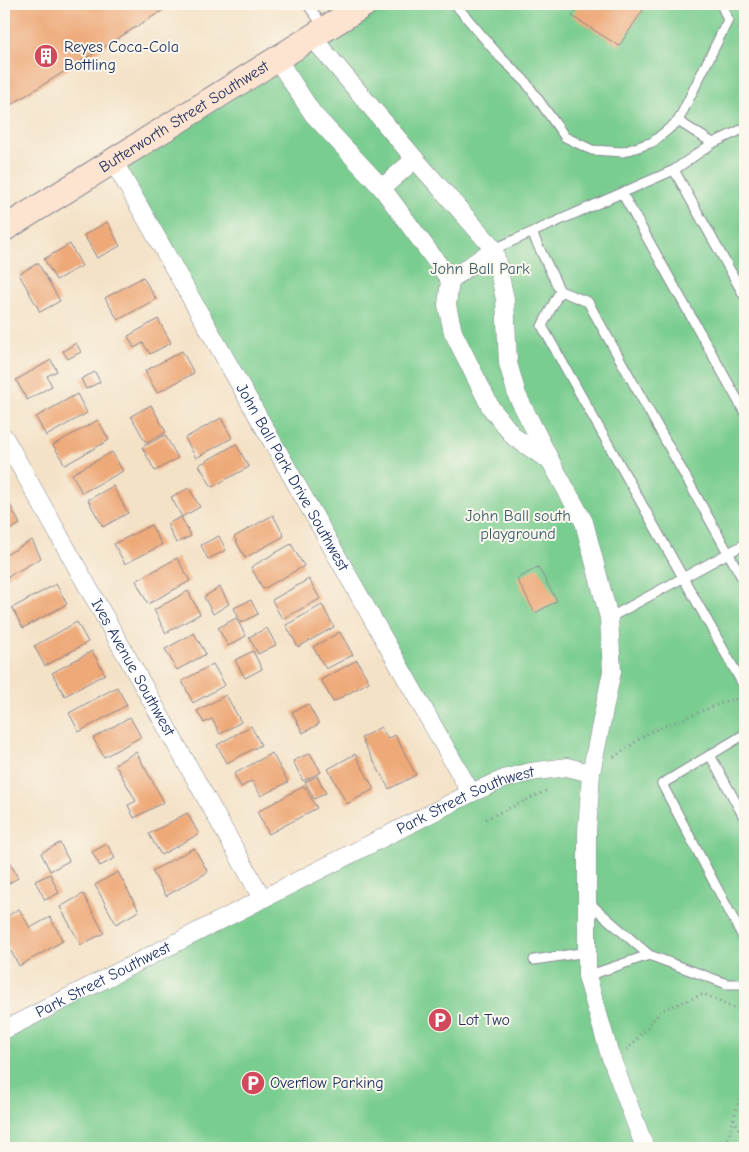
<svg xmlns="http://www.w3.org/2000/svg" width="749" height="1152" viewBox="0 0 749 1152" font-family="'Comic Neue',sans-serif">
<style>
.green{fill:#7acd90;stroke:#4a7e77}
.building{fill:#eea978}
.lines{fill:none;stroke-linecap:round;stroke-linejoin:round}
.lane-casing{stroke:#888892;stroke-width:11}
.street-casing{stroke:#888892;stroke-width:19}
.secondary-casing{stroke:#888892;stroke-width:27}
.path{stroke:#888892;stroke-width:3;stroke-dasharray:1 4;stroke-linecap:butt}
.lane{stroke:#fff;stroke-width:9}
.street{stroke:#fff;stroke-width:18}
.secondary{stroke:#fde4d1;stroke-width:25}
.labels{text-anchor:middle;dominant-baseline:central;stroke-width:4;stroke-linejoin:round;paint-order:stroke}
.poi-label{font-size:16px;fill:#1b2f5e;stroke:#fbf7ec;text-anchor:start}
.street-label{font-size:16px;fill:#1b2f5e;stroke:#fbf7ec}
.park-label{font-size:16px;fill:#385e6d;stroke:#fbf7ec}
</style>
<rect width="100%" height="100%" fill="#fbf7ec"/>
<filter id="ink" filterUnits="userSpaceOnUse"><feTurbulence type="fractalNoise" baseFrequency=".02" numOctaves="2"/><feDisplacementMap in="SourceGraphic" scale="10" xChannelSelector="R" yChannelSelector="G"/><feConvolveMatrix kernelMatrix="1 2 1 2 8 2 1 2 1" color-interpolation-filters="sRGB"/></filter>
<filter id="wash" filterUnits="userSpaceOnUse"><feTurbulence type="fractalNoise" baseFrequency=".0096" numOctaves="4" result="noise"/><feDisplacementMap in="SourceGraphic" scale="20" xChannelSelector="R" yChannelSelector="G"/><feGaussianBlur stdDeviation="1.12" result="paint"/><feColorMatrix in="noise" values="0 0 0 0 0 0 0 0 0 0 0 0 0 0 0 0 0 1.4 0 .05"/><feComposite in="paint" operator="in"/></filter>
<g filter="url(#wash)">
<rect width="100%" height="100%" fill="#f4e2c7"/>
<path class="green" d="M365 4H745V1148H4V1028L471 793 114 162Z"/>
<g id="blocks">
<path class="building" d="M4 4H173L4 109Z
M580 4H647L619 46 572 16Z
M107 222 120 246 97 258 84 235Z
M70 244 82 266 56 280 44 259Z
M38 263 60 301 40 312 19 274Z
M143 277 156 299 118 320 105 298Z
M158 319 171 343 150 354 143 343 134 348 128 336Z
M76 343 81 352 68 359 63 351Z
M182 351 194 373 157 393 145 371Z
M51 360 57 371 47 376 52 386 27 400 16 380Z
M95 372 100 382 86 389 81 379Z
M77 394 87 413 46 436 36 417Z
M151 405 166 432 146 443 131 416Z
M221 418 232 438 196 458 185 438Z
M98 420 109 440 65 465 53 445Z
M165 435 178 458 155 471 142 447Z
M236 444 249 467 212 487 199 465Z
M112 452 123 471 82 493 72 474Z
M113 486 128 513 103 527 88 500Z
M189 488 200 507 182 517 171 497Z
M8 501 20 524 4 533V504Z
M273 515 284 536 245 558 234 537Z
M181 517 191 536 176 543 167 524Z
M151 525 162 545 125 564 114 544Z
M219 536 226 550 208 559 201 545Z
M32 540 41 558 4 579V556Z
M291 544 304 566 263 589 251 567Z
M177 558 190 581 148 604 136 581Z
M538 567 557 601 535 613 517 579Z
M309 579 320 599 282 619 272 600Z
M56 584 67 604 23 628 12 608Z
M220 587 229 604 213 614 204 597Z
M188 591 200 614 166 633 154 610Z
M251 600 258 614 241 623 234 608Z
M322 605 334 627 298 647 286 625Z
M236 618 246 636 228 646 218 628Z
M77 622 88 642 45 666 34 646Z
M267 628 276 645 258 654 249 637Z
M340 632 353 655 326 669 313 647Z
M194 633 206 654 177 670 165 649Z
M92 651 105 674 65 696 52 673Z
M253 651 262 669 245 678 235 660Z
M357 660 369 682 333 702 321 680Z
M213 664 225 685 193 703 182 681Z
M117 687 127 705 79 732 69 713Z
M226 695 241 722 220 734 212 719 204 723 197 711Z
M308 704 319 724 303 733 292 712Z
M130 717 141 737 104 757 93 738Z
M251 726 261 745 227 763 217 745Z
M381 727 388 739 395 735 416 775 389 789 361 738Z
M136 752 164 802 134 818 128 805 136 801 115 764Z
M272 753 288 782 261 796 252 781 241 787 234 774Z
M310 753 321 772 303 781 293 761Z
M355 754 374 789 347 804 328 769Z
M317 776 326 793 314 799 305 782Z
M304 786 317 808 269 834 257 812Z
M187 813 199 834 161 855 149 834Z
M60 843 69 861 50 871 41 853Z
M107 844 115 858 100 866 92 852Z
M194 848 208 872 166 896 152 871Z
M5 854 18 878 4 886V855Z
M118 872 139 911 116 924 95 885Z
M50 874 59 893 45 900 35 881Z
M83 894 104 933 81 945 60 907Z
M19 909 30 928 50 917 63 941 19 966 4 938V918Z"/>
</g>
</g>
<g filter="url(#ink)">
<use href="#blocks" fill-opacity="0" stroke="#888892" stroke-width="1"/>
<g class="lines">
<g class="lane-casing">
<path id="lane" d="M307 4 325 28
M455 4 500 57 525 81 565 137 592 150 623 152 653 142 678 121 728 20 721 4
M678 121 713 143 745 128
M713 143 674 170 745 297
M622 193 745 413
M532 233 560 291 588 302 745 583
M494 249 674 170
M560 291 542 326 745 688
M609 618 745 544
M745 734 662 784 745 941
M710 755 745 819
M588 902 649 955
M534 960 587 952
M587 976 649 955 727 984H745"/>
</g>
<g class="street-casing">
<g id="street">
<path d="M312 37 415 159 494 249 505 299 508 363 517 395 551 462 584 522 609 618 612 671 591 773"/>
<path d="M277 59 313 114 382 188 450 280 447 305 453 332 491 408 514 437 550 461"/>
<path id="s1" d="M114 162 471 793"/>
<path d="M382 188 415 159"/>
<path d="M450 280 494 249"/>
<path id="s2" d="M4 437 262 898"/>
<path id="s3" d="M4 1030 471 793 504 779 531 772 567 767 591 773 587 831V976L609 1052 645 1148"/>
</g>
</g>
<g class="secondary-casing">
<g id="secondary">
<path id="s4" d="M4 229 365 4"/>
</g>
</g>
<path class="path" d="M738 28 745 33
M614 757 648 733 727 701 736 699
M486 819 548 790
M627 1050 662 1010 704 994 745 1014
M734 1119 745 1141
M725 1148 745 1081"/>
<use href="#lane" class="lane"/>
<use href="#street" class="street"/>
<use href="#secondary" class="secondary"/>
</g>
</g>
<defs>
<g id="building-disc" transform="scale(1.25)"><circle r="9.5" fill="#d1495b" stroke="#fbf7ec"/><path d="M-4-6H4V6H1V3H-1V6H-4ZM-2.5-4.3h1.7v1.8h-1.7ZM.8-4.3h1.7v1.8H.8ZM-2.5-1h1.7V.8h-1.7ZM.8-1h1.7V.8H.8Z" fill="#fff"/></g>
<g id="parking-disc" transform="scale(1.25)"><circle r="9.5" fill="#d1495b" stroke="#fbf7ec"/><path d="M-3.5-5.5H1a3.5 3.5 0 0 1 0 7H-1V5.5H-3.5ZM-1-3.4V-.6H.8a1.4 1.4 0 0 0 0-2.8Z" fill="#fff"/></g>
</defs>
<g fill-rule="evenodd">
<use href="#building-disc" x="46" y="56"/>
<use href="#parking-disc" x="440" y="1020"/>
<use href="#parking-disc" x="253" y="1083"/>
</g>
<g class="labels">
<g class="poi-label">
<text x="64" y="47">Reyes Coca-Cola<tspan x="64" dy="18">Bottling</tspan></text>
<text x="458" y="1020">Lot Two</text>
<text x="270" y="1083">Overflow Parking</text>
</g>
<g class="street-label">
<text stroke="none"><textPath href="#s4" startOffset="212">Butterworth Street Southwest</textPath></text>
<text stroke="none"><textPath href="#s1" startOffset="362">John Ball Park Drive Southwest</textPath></text>
<text stroke="none"><textPath href="#s2" startOffset="264">Ives Avenue Southwest</textPath></text>
<text stroke="none"><textPath href="#s3" startOffset="516">Park Street Southwest</textPath></text>
<text stroke="none"><textPath href="#s3" startOffset="111">Park Street Southwest</textPath></text>
</g>
<g class="park-label">
<text x="480" y="269">John Ball Park</text>
<text x="518" y="516">John Ball south<tspan x="518" dy="18">playground</tspan></text>
</g>
</g>
<rect width="749" height="1152" fill="none" stroke="#fbf7ec" stroke-width="20"/>
</svg>
